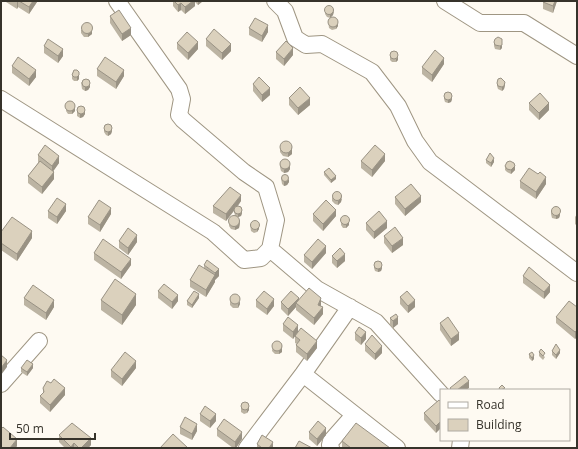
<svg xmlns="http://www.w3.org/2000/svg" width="578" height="449" viewBox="0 0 578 449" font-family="'Open Sans',sans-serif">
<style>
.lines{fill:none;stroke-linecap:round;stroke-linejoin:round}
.minor-casing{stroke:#9f9683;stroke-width:18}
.minor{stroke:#fff;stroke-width:16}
.wall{fill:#bcb4a3}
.shaded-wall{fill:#999284}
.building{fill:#dbd1bd;stroke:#999284}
</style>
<rect width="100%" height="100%" fill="#fefaf2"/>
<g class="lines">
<g class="minor-casing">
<path id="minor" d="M117 1 179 89 182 99 179 115 183 120 244 172 266 187 276 220 270 249
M275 1 285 11 295 38 306 45 322 44 372 72 398 106 415 141 430 162 577 273
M445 1 480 23H524L577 56
M1 99 213 232 244 260 261 258 270 249 317 289 376 322 441 394
M303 374 397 448
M1 384 39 341
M247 448 303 374 350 307
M331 448 330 445 331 441 354 415
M460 448 461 440"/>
</g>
<use href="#minor" class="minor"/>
</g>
<path class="wall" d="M6 1H37V2L29 14 18 7 17 9 6 2Z
M173 1H203L198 5 195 2V6L185 14 181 10 178 12 173 6Z
M543 1H557L553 13 543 9Z
M325 11 334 12 333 15 331 17 338 26 336 29 332 30 329 28 328 20 330 18 327 17 325 14Z
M110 16 131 35 122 41 110 23Z
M249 28 268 32 262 42 249 35Z
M81 30H92V34L88 37H84L81 33Z
M206 39 231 51 222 60 206 46Z
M494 42 502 48 500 50 495 49 494 46Z
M177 43 198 49 188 60 177 49Z
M44 46 63 56 58 63 44 53Z
M276 52 293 55 284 66 276 59Z
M390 53 398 60 396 62H392L390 60Z
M444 64 432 82 422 74V67Z
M12 66 36 77 29 86 12 73Z
M97 69 124 76 116 89 97 76Z
M74 70 79 79 77 81H74L72 79V75Z
M81 82 90 87 88 90 85 91 82 89Z
M497 83 505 85 504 89 502 91 498 89 497 86Z
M253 84 270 95 262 102 253 91Z
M444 96 452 99 451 102 448 103 445 102 444 99Z
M289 98 310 105 298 115 289 105Z
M529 103 549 110 539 120 529 110Z
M66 104H75V111L72 114H68L66 111Z
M77 109 85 114 83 117 80 118 77 116Z
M104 128 112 131 111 134 108 136 106 135 104 132Z
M280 148 292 149V154L288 157 283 156 280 152Z
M38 155 59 163 53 171 54 179 42 194 28 183V176L38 163Z
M486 160 494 162 491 167 486 163Z
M361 161H385L372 177 361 168Z
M280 164 290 169 288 172 284 173 281 171 280 167Z
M505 166 515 170 511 174 507 172 505 170Z
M324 172 336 179 331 183 324 175Z
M281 178 289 182 287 185 284 186 282 184Z
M520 181 546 184 536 199 520 188Z
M332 197 342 199 341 202 338 205 335 204 332 201Z
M395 197 421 202 405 216 395 204Z
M241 201 238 206 242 213 241 216 238 217 240 224 239 228 235 230 231 229 229 226V222L235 216 234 211 226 221 213 213V206Z
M48 211H66L57 224 48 218Z
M551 211 560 215 559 218 556 219 552 218 551 214Z
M111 214 100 232 88 224V217Z
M313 214 336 216 323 231 313 221Z
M577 214V226L575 224V217Z
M341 218H349V225L346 228H343L341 225Z
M366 223 387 228 374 239 366 230Z
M250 224 259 229 257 232 254 233 251 231Z
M1 232 32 238 17 261 1 250Z
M384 236 403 245 392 253 384 243Z
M119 241 137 242 128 255 119 248Z
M94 253 131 265 121 279 94 260Z
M326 253 312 269 304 262V255Z
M332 256 345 261 337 268 332 263Z
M204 265 219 276 215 280V282L206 297 190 287V280L204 268Z
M374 265 382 268 381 271 378 272 375 271 374 268Z
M523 276 550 292 544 299 523 283Z
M158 291 178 301 172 309 158 298Z
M400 297 415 307 408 313 400 304Z
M24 298 54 307 46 320 24 305Z
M199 298 192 308 187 305V301Z
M230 298 240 304 238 308H233L230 305Z
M101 300 136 305 122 325 101 310Z
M256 300 274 306 267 315 256 307Z
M299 301 321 305V306L323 314 314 325 296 310V307L288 316 281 309V302Z
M577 307V337L575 339 556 323V317Z
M390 318 398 324 393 328 390 325Z
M440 323 459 340 451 346 440 330Z
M283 324 298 332 293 339 283 331Z
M355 333 366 339 361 345 355 340Z
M295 336 317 348 307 361 296 352V345L297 344 295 343Z
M273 343 282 352 279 354H275L272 351Z
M365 344 382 353 375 360 365 351Z
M552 351 560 353 556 359 552 355Z
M539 352 545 357 543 360 539 356Z
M529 354 534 359 532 361 529 358Z
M21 368H33L27 376 21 372Z
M136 368 122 386 111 377V370Z
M43 388 65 395 50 412 40 403V396L43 393Z
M441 402 436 433 424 420V413Z
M241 405 249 410 247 413 244 414 241 412Z
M200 414 216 421 210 428 200 421Z
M180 427 197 431 192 440 180 434Z
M217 429 242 439 236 448H233L217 436Z
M309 432 326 435 317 446 309 439Z
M59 435 91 445 88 448H65L59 442Z
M342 441 390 448H342Z
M257 444 273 448H257Z"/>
<path class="shaded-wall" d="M18 1V7L17 9V2Z
M33 1H37V2L29 14V7Z
M193 1H195V6L185 14V7Z
M198 1H203L198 5Z
M555 1H557L553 13V6Z
M181 3V10L178 12V5Z
M334 9 333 15 330 18V14Z
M338 23V26L336 29V26Z
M268 25V32L262 42V36Z
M92 26V34L88 37V34Z
M131 28V35L122 41V34Z
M198 42V49L188 60V53Z
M231 44V51L222 60V53Z
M502 45V48L500 50V46Z
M293 48V55L284 66V59Z
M63 49V56L58 63V56Z
M398 56V60L396 62V59Z
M444 58V64L432 82V75Z
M36 70V77L29 86V79Z
M124 70V76L116 89V82Z
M79 75V79L77 81V77Z
M505 82V85L504 89 502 91V87Z
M90 83V87L88 90 85 91V87Z
M270 88V95L262 102V95Z
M452 95V99L451 102 448 103V100Z
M310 98V105L298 115V108Z
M549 103V110L539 120V113Z
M75 108V111L72 114V110Z
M85 111V114L83 117 80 118V114Z
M112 128V131L111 134 108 136V132Z
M292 146V154L288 157V153Z
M385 154V161L372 177V170Z
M59 156V163L52 173V166Z
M494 158V162L491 167V163Z
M290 165V169L288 172 284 173V170Z
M515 166V170L511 174V170Z
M54 172V179L42 194V187Z
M336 176V179L331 183V180Z
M546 177V184L536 199V192Z
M289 179V182L287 185 284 186V182Z
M241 195V201L226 221V214Z
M342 195 341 202 338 205V201Z
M421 196V202L405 216V209Z
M66 204V211L57 224V217Z
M111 208V214L100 232V225Z
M242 210V213L241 216 238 217V214Z
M336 210V216L323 231V224Z
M560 211V215L559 218 556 219V216Z
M240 220 239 228 235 230V227Z
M387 221V228L374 239V232Z
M349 222V225L346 228V224Z
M259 226V229L257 232V229Z
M32 231V238L17 261V254Z
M137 235V242L128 255V248Z
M403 238V245L392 253V246Z
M326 246V253L312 269V262Z
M345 254V261L337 268V261Z
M131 259V265L121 279V272Z
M382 265V268L381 271 378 272V269Z
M219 269V276L215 280V282L206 297V290L215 275V273Z
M550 285V292L544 299V292Z
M136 294V305L122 325V315Z
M199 294V298L192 308V305Z
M178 295V301L172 309V302Z
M299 298V305L296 303V307L288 316V309Z
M321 298V305L318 312V305Z
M274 299V306L267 315V309Z
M54 300V307L46 320V313Z
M415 300V307L408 313V306Z
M240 301V304L238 308V304Z
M323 307V314L314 325V318Z
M398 317V324L393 328V321Z
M298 325V332L293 339V332Z
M577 330V337L575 339V332Z
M366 332V339L361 345V338Z
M459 333V340L451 346V339Z
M317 341V348L307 361V354Z
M282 344V352L279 354V351Z
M382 346V353L375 360V354Z
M560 350V353L556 359V355Z
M534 355V359L532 361V358Z
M7 360V367L1 375V368Z
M136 361V368L122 386V379Z
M33 364V368L27 376V372Z
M469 381V388L466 390H457Z
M65 388V395L50 412V405Z
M249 407V410L247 413V410Z
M216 414V421L210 428V421Z
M441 421V428L436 433V426Z
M197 424V431L192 440V434Z
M326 428V435L317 446V439Z
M242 432V439L236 448H235V442Z
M91 438V445L88 448H81Z
M17 439V446L16 448H10Z
M273 442V448H269Z
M74 443V448H71V447Z"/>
<path class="building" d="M19 1H33L29 7Z
M174 1H193L185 7 181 3 178 5Z
M543 1H555L553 6 543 2Z
M324.5 10a4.5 4.5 0 1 1 9 0a4.5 4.5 0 1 1-9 0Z
M119 10 131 28 122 34 110 16Z
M328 22a5 5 0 1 1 10 0a5 5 0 1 1-10 0Z
M255 18 268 25 262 36 249 28Z
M81.5 28a5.5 5.5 0 1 1 11 0a5.5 5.5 0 1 1-11 0Z
M214 29 231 44 222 53 206 39Z
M187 32 198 42 188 53 177 43Z
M498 37 502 39V45L500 46 495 45 494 42 495 39Z
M48 39 63 49 58 56 44 46Z
M286 41 293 48 284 59 276 52Z
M435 50 444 58 432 75 422 67Z
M390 55a4 4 0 1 1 8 0a4 4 0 1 1-8 0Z
M18 57 36 70 29 79 12 66Z
M105 57 124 70 116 82 97 69Z
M74 70H77L79 72V75L77 77H74L72 75Z
M259 77 270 88 262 95 253 84Z
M501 78 505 82 504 86 502 87 498 86 497 83 498 79Z
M82 83a4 4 0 1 1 8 0a4 4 0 1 1-8 0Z
M300 87 310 98 298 108 289 98Z
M444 96a4 4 0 1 1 8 0a4 4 0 1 1-8 0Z
M540 93 549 103 539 113 529 103Z
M65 106a5 5 0 1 1 10 0a5 5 0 1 1-10 0Z
M77 110a4 4 0 1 1 8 0a4 4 0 1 1-8 0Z
M104 128a4 4 0 1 1 8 0a4 4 0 1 1-8 0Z
M280 147a6 6 0 1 1 12 0a6 6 0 1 1-12 0Z
M45 145 59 156 52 166 38 155Z
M375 145 385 154 372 170 361 161Z
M490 153 494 158 491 163 486 160Z
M280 164a5 5 0 1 1 10 0a5 5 0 1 1-10 0Z
M40 161 54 172 42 187 28 176Z
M510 161 514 163 515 166 511 170 507 169 505 166 507 162Z
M329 168 336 176 331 180 324 172Z
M529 168 538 174 540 172 546 177 536 192 520 181Z
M281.5 178a3.5 3.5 0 1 1 7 0a3.5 3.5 0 1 1-7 0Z
M411 184 421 196 405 209 395 197Z
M230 187 241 195 226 214 213 206Z
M332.5 196a4.5 4.5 0 1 1 9 0a4.5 4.5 0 1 1-9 0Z
M57 198 66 204 57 217 48 211Z
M99 200 111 208 100 225 88 217Z
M326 200 336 210 323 224 313 214Z
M234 210a4 4 0 1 1 8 0a4 4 0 1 1-8 0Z
M551.5 211a4.5 4.5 0 1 1 9 0a4.5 4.5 0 1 1-9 0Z
M379 211 387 221 374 232 366 223Z
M228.5 221a5.5 5.5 0 1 1 11 0a5.5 5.5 0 1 1-11 0Z
M340.5 220a4.5 4.5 0 1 1 9 0a4.5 4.5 0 1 1-9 0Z
M12 217 32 231 17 254 1 243V232Z
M250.5 225a4.5 4.5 0 1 1 9 0a4.5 4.5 0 1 1-9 0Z
M395 227 403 238 392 246 384 236Z
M128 228 137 235 128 248 119 241Z
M103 239 131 259 121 272 94 253Z
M318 239 326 246 312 262 304 255Z
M340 248 345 254 337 261 332 256Z
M207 260 219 269 215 273 204 265Z
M374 265a4 4 0 1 1 8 0a4 4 0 1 1-8 0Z
M199 265 215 275 206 290 190 280Z
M529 267 550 285 544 292 523 276Z
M115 279 136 294 122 315 101 300Z
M164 284 178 295 172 302 158 291Z
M33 285 54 300 46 313 24 298Z
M309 288 321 298 318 305 323 307 314 318 296 303Z
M194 291 199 294 192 305 187 301Z
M264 291 274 299 267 309 256 300Z
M291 291 299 298 288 309 281 302Z
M407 291 415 300 408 306 400 297Z
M230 299a5 5 0 1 1 10 0a5 5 0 1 1-10 0Z
M569 301 577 307V330L575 332 556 317Z
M396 314 398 317 393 321 390 318Z
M288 317 298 325 293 332 283 324Z
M448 317 459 333 451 339 440 323Z
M359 327 366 332 361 338 355 333Z
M301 328 317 341 307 354 296 345 300 340 295 336Z
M372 335 382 346 375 354 365 344Z
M272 346a5 5 0 1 1 10 0a5 5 0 1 1-10 0Z
M556 344 560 350 556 355 552 351Z
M541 349 545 353 543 356 539 352Z
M125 352 136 361 122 379 111 370Z
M532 352 534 355 532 358 529 354Z
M1 355 7 360 1 368Z
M27 360 33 364 27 372 21 368Z
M465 376 469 381 457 390H452L450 388Z
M54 379 65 388 50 405 40 396 44 392 43 388 47 381 51 383Z
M502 385 505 388 501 390H500L499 388Z
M439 400 441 402V421L436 426 424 413Z
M241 406a4 4 0 1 1 8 0a4 4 0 1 1-8 0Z
M205 406 216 414 210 421 200 414Z
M185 417 197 424 192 434 180 427Z
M224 419 242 432 235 442 217 429Z
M318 421 326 428 317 439 309 432Z
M72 423 91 438 81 448H79L74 443 71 447 59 435Z
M356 423 390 448H351L342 441Z
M3 427 17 439 10 448H1V429Z
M173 434 188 448H160Z
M262 435 273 442 269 448H262L257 444Z
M299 441 312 448H295Z"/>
<rect width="578" height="449" fill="none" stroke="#36332b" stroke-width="4"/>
<rect x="440" y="389" width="130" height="52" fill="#fefaf2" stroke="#aeaaa2"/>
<rect x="448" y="402" width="20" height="6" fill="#ffffff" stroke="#aeaaa2"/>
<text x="476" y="409" font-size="12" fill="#36332b">Road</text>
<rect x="448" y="419" width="20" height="12" fill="#dbd1bd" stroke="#aeaaa2"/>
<text x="476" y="429" font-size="12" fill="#36332b">Building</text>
<path d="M10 433v6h85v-6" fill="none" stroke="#36332b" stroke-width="2"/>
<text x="16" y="433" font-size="12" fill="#36332b" stroke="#fefaf2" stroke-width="3" paint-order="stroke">50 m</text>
</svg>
